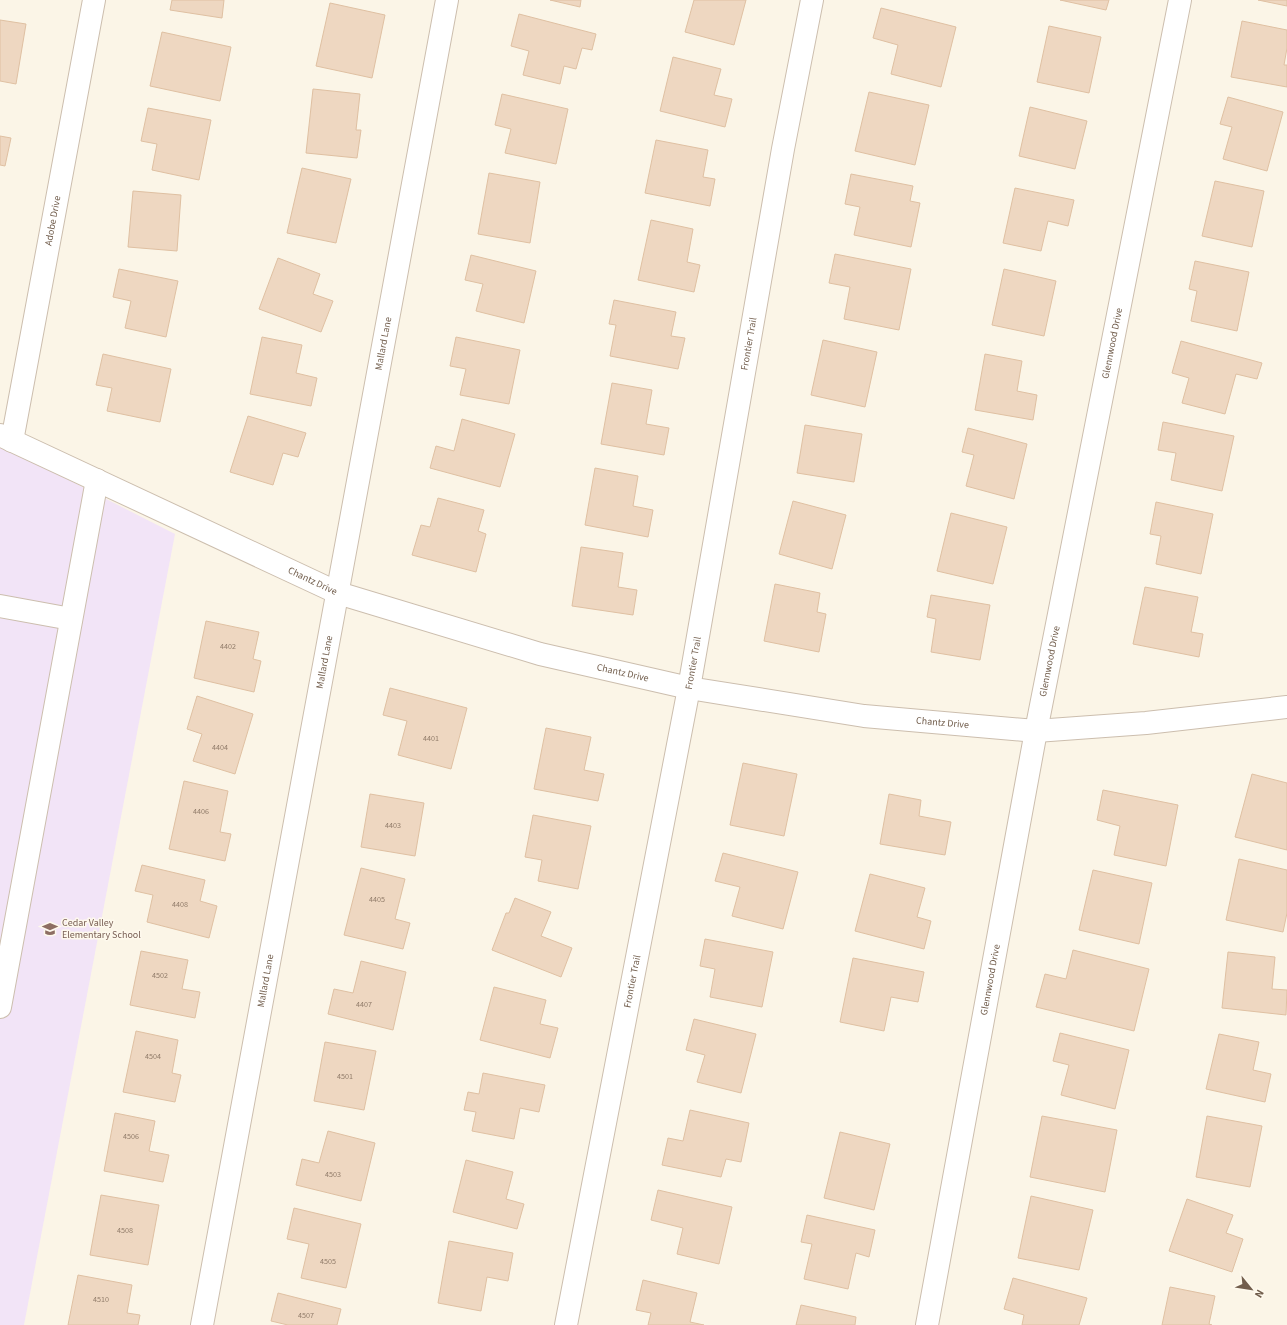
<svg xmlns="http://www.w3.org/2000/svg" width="1287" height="1325" viewBox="0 0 1287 1325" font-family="'Source Sans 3',sans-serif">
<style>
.education{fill:#f2e4f7}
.building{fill:#eed7c1;stroke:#dfc0a2}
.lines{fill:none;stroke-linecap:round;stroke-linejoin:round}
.minor-casing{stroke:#ccbeae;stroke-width:24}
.minor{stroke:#fff;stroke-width:22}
.labels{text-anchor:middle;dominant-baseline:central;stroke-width:3;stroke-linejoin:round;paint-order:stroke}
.number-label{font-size:8px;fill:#917c6a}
.street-label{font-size:10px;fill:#725e4d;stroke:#fef9ed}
.education-label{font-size:10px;fill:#785e54;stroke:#fef9ed;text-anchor:start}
</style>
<rect width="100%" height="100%" fill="#fbf5e7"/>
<path class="education" d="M0 445 175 534 24 1325H0Z"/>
<path class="building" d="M172 0H224L222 18 170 10Z
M550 0H581L580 7Z
M694 0H746L734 45 685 32Z
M1060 0H1109L1106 10Z
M1258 0H1287V6Z
M330 3 385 15 372 78 316 66Z
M881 8 956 27 941 87 891 74 898 45 873 38Z
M519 14 596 34 592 50 582 48 576 69 564 66 560 84 523 75 529 51 511 46Z
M0 20 26 24 16 84 0 81Z
M1242 21 1287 30V48L1284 65H1287V87L1231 77Z
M1049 26 1101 37 1089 93 1037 82Z
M162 32 231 47 220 101 150 86Z
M673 57 721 69 714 95 732 99 725 127 660 111Z
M313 89 360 94 356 130H361L357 158 306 153Z
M869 92 929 105 915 165 855 151Z
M502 94 568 109 556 164 505 153 511 129 495 125Z
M1228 97 1283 112 1267 171 1223 159 1232 127 1220 124Z
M1030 107 1087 121 1075 169 1019 156Z
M148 108 211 120 199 180 152 170 157 144 141 141Z
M0 136 11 138 5 166 0 165Z
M656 140 708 150 703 177 715 179 710 206 645 193Z
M302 168 351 179 336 243 287 233Z
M489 173 540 182 530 243 478 234Z
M851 174 913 186 910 201 920 203 911 247 854 235 860 207 845 204Z
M1215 181 1264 191 1252 247 1202 236Z
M1015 188 1074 200 1068 226 1048 221 1041 251 1003 243Z
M133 191 181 195 177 251 128 247Z
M651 220 693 229 687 262 700 265 694 292 638 280Z
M835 254 911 269 899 330 844 319 850 287 829 283Z
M471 255 536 271 524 323 476 311 483 284 465 280Z
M278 258 320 274 313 294 333 301 321 332 259 309Z
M1195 261 1249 272 1237 331 1191 321 1197 291 1189 289Z
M119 269 178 281 166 337 125 328 131 301 113 297Z
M1004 269 1056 281 1044 336 992 325Z
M614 300 676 312 671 336 685 338 678 369 610 356 616 325 609 324Z
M262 337 302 345 296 373 317 378 311 406 250 394Z
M456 337 520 350 509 404 460 395 466 369 450 366Z
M823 340 877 352 865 407 811 395Z
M1181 341 1262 363 1257 379 1236 374 1225 414 1182 403 1189 378 1172 373Z
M103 354 171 369 160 422 107 411 112 388 96 385Z
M985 354 1022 361 1017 391 1037 395 1033 420 975 410Z
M612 383 652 390 646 424 669 428 664 455 601 444Z
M248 416 306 433 298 457 283 453 273 485 230 472Z
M462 419 515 434 500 487 430 468 436 446 454 451Z
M1163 422 1234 436 1222 491 1171 480 1176 453 1158 450Z
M805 425 862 434 854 482 797 473Z
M968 428 1027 444 1014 499 966 486 974 455 962 452Z
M595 468 638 476 633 506 653 510 648 537 585 525Z
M438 498 484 510 478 531 486 534 476 572 412 555 421 525 430 527Z
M793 501 846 515 832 569 779 554Z
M1156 502 1213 514 1201 574 1156 564 1161 536 1150 534Z
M951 513 1007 527 993 584 937 571Z
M581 547 623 553 618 587 637 590 633 615 572 606Z
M775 584 820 593 817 612 826 614 819 652 764 641Z
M1145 587 1198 597 1191 632 1203 634 1199 657 1133 644Z
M931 595 990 605 980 660 931 652 936 619 927 617Z
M206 621 259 632 253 659 261 661 254 692 194 678Z
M390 688 467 708 451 769 398 755 407 721 383 715Z
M197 696 253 714 235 774 193 761 202 734 187 729Z
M546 728 591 737 584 770 604 774 598 801 534 789Z
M743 763 797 774 784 836 730 825Z
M1252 774 1287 783V850L1235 837Z
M184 781 228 791 220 832 231 834 225 861 169 849Z
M1103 790 1178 805 1166 866 1114 855 1120 826 1097 820Z
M370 794 424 803 415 856 361 847Z
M889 794 921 800 919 816 951 822 945 855 880 844Z
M533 815 591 826 578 889 538 881 542 860 525 857Z
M723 853 798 872 783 929 732 916 740 887 715 881Z
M1239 859 1287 870V913L1283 932 1226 920Z
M142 865 205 880 200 901 217 906 209 938 147 922 153 895 135 891Z
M361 868 405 879 395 919 410 923 403 949 344 935Z
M1093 870 1152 883 1139 944 1079 930Z
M870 874 925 888 917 917 931 921 924 949 855 931Z
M515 898 551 912 541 936 572 948 561 977 492 950 506 913H509Z
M705 939 773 952 762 1007 710 997 715 969 700 966Z
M1073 950 1149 969 1134 1031 1036 1007 1045 974 1066 979Z
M141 951 188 960 182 989 200 992 195 1018 130 1005Z
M1228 952 1275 957 1272 989 1287 990 1286 1015 1222 1008Z
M853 958 924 972 918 1002 891 997 884 1031 840 1022Z
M361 961 406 972 393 1030 328 1014 334 989 353 993Z
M494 987 546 1000 540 1024 558 1028 550 1058 480 1040Z
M694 1019 756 1034 741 1093 697 1082 705 1055 686 1050Z
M136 1031 178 1040 172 1073 181 1075 175 1102 123 1092Z
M1060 1033 1129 1050 1115 1109 1061 1095 1069 1065 1053 1061Z
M1219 1034 1259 1042 1253 1070 1271 1074 1265 1102 1206 1089Z
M325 1042 376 1051 364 1110 314 1101Z
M483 1073 545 1085 539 1112 520 1108 514 1139 472 1131 476 1112 464 1110 468 1092 479 1094Z
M690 1110 749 1123 741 1162 726 1159 721 1177 662 1165 668 1138 683 1141Z
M115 1113 155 1121 149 1151 169 1155 163 1182 104 1171Z
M1042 1116 1117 1130 1105 1192 1030 1177Z
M1207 1116 1262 1126 1250 1187 1196 1177Z
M328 1131 375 1143 361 1201 296 1185 302 1159 319 1163Z
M840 1132 890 1144 874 1210 824 1198Z
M466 1160 513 1172 506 1199 524 1204 517 1229 453 1212Z
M658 1190 732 1207 719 1264 677 1254 683 1228 651 1220Z
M101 1195 159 1205 148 1265 90 1255Z
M1031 1196 1093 1210 1079 1270 1018 1258Z
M1187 1199 1233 1215 1226 1233 1243 1239 1232 1272 1169 1251Z
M294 1208 361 1224 346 1288 301 1278 309 1244 287 1239Z
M807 1215 875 1230 869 1257 856 1253 848 1289 804 1279 812 1244 801 1242Z
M449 1241 513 1253 508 1281 487 1277 481 1311 438 1303Z
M78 1275 132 1285 127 1313 140 1315 138 1325H68Z
M1013 1278 1087 1298 1079 1325H1022L1024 1315 1004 1309Z
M643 1280 697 1293 690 1322 704 1325H648L651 1313 636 1310Z
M1170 1287 1215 1296 1209 1324 1212 1325H1162Z
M278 1293 341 1309 337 1325H288L271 1321Z
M801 1305 856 1317 855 1325H796Z"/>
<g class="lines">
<g class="minor-casing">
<g id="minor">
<path id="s1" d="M0 435 338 593 540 654 689 688 864 716 1036 731 1146 723 1287 707"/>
<path id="s2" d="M12 441 94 0"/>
<path d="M0 606 71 619"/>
<path d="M0 1007 97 480"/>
<path id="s3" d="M202 1325 447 0"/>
<path id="s4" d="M566 1325 689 688 783 149 812 0"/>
<path id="s5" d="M927 1325 1036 731 1180 0"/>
</g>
</g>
<use href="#minor" class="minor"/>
</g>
<defs>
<g id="school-bare" transform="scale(1.2)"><path d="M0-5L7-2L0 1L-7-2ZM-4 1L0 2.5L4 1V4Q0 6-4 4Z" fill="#8d6e63" stroke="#fef9ed" stroke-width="2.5" paint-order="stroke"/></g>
</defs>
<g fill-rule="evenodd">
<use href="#school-bare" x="50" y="929"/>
</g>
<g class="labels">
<g class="number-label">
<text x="228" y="646">4402</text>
<text x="431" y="738">4401</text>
<text x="220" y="747">4404</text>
<text x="201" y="811">4406</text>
<text x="393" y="825">4403</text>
<text x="377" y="899">4405</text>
<text x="180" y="904">4408</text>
<text x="160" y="975">4502</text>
<text x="364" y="1004">4407</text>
<text x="153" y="1056">4504</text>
<text x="345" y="1076">4501</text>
<text x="131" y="1136">4506</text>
<text x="333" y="1174">4503</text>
<text x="125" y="1230">4508</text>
<text x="328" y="1261">4505</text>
<text x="101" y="1299">4510</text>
<text x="306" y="1315">4507</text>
</g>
<g class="street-label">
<text stroke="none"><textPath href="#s2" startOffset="224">Adobe Drive</textPath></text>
<text stroke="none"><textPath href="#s3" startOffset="998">Mallard Lane</textPath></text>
<text stroke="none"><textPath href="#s4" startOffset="998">Frontier Trail</textPath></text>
<text stroke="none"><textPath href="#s5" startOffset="999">Glennwood Drive</textPath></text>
<text stroke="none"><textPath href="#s1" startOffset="345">Chantz Drive</textPath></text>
<text stroke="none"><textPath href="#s5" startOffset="675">Glennwood Drive</textPath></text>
<text stroke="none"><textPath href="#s3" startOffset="674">Mallard Lane</textPath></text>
<text stroke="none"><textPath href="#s4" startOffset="674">Frontier Trail</textPath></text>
<text stroke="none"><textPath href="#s1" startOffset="669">Chantz Drive</textPath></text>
<text stroke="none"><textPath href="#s1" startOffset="993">Chantz Drive</textPath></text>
<text stroke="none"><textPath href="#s5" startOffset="351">Glennwood Drive</textPath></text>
<text stroke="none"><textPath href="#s3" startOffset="350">Mallard Lane</textPath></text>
<text stroke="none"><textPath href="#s4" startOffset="350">Frontier Trail</textPath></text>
</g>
<g class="education-label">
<text x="62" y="923">Cedar Valley<tspan x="62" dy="12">Elementary School</tspan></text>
</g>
</g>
<g transform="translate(1251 1289) rotate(120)" stroke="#fef9ed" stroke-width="3" paint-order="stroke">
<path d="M0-3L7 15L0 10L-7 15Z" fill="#725e4d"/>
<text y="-6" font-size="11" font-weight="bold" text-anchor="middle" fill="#725e4d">N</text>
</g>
</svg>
